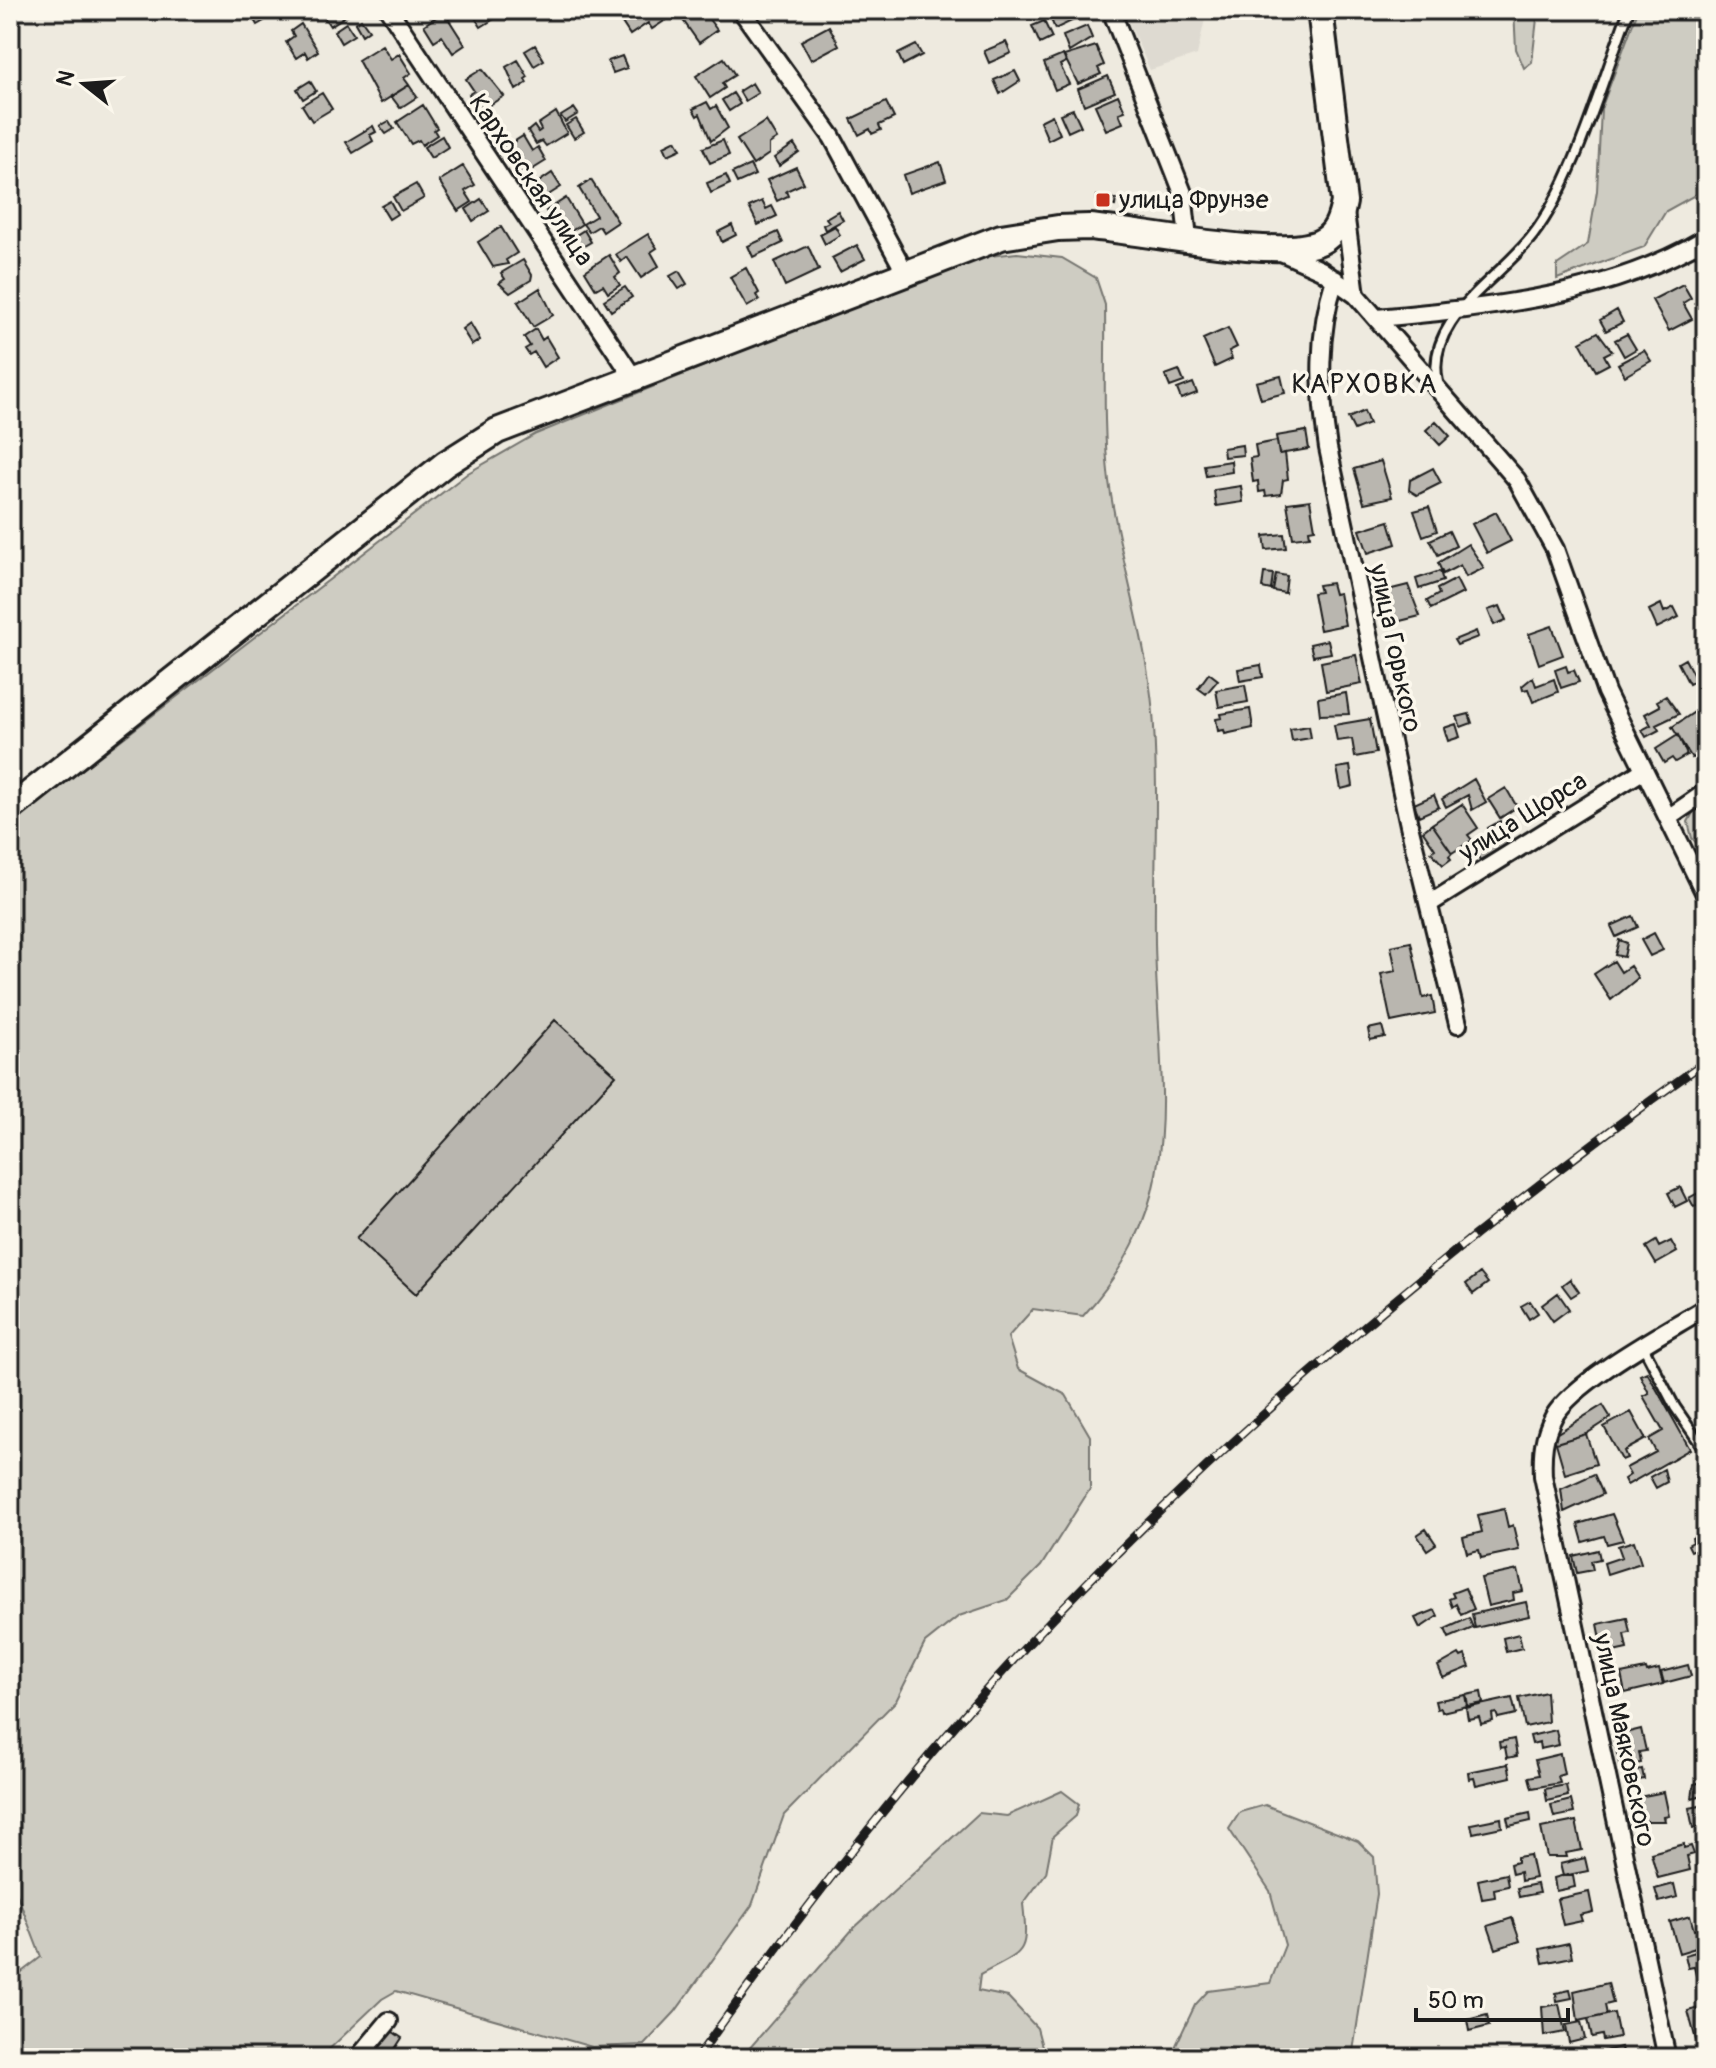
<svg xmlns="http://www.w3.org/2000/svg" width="1716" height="2068" viewBox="0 0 1716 2068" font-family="Pangolin,sans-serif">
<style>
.built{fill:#dedad1}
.green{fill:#ceccc2;stroke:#75746f;stroke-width:2}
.building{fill:#b9b6af;stroke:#1c1c1c;stroke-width:2}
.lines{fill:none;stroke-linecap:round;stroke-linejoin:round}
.lane-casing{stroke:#1c1c1c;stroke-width:14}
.street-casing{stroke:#1c1c1c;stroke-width:22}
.secondary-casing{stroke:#1c1c1c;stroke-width:30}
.lane{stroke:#fbf7ec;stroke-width:8}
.street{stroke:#fbf7ec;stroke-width:16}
.secondary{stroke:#fbf7ec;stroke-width:24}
.rail-casing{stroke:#1c1c1c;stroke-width:9}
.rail{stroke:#fbf7ec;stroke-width:6;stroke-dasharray:18;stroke-linecap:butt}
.poi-dot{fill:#c8321e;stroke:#fbf7ec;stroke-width:3}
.labels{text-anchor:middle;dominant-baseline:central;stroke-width:7;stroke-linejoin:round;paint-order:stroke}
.street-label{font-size:26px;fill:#1c1c1c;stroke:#fbf7ec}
.poi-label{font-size:26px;fill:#1c1c1c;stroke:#fbf7ec;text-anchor:start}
.neighbourhood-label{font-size:28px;letter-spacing:2px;fill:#1c1c1c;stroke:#fbf7ec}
</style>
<rect width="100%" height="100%" fill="#eeeadf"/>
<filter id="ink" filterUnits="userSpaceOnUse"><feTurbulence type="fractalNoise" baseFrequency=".0125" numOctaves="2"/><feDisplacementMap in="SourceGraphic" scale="16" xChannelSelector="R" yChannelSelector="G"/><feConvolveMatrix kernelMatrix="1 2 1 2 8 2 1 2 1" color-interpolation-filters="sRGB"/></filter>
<g filter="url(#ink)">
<path class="built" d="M1123 10H1207L1197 55 1150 70Z"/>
<path class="green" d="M1514 10H1538L1532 62 1524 68 1516 49Z
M1638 10H1706V189L1666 211 1644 247 1557 279V265L1588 244 1597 191 1601 109Z
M1017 253 1062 258 1096 278 1105 305C1106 362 1102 423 1109 481 1119 558 1146 635 1153 713 1159 789 1154 867 1155 943 1158 1088 1191 1197 1083 1316L1033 1309 1008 1337 1018 1369 1066 1395 1090 1436V1489L1041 1566 1007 1600 959 1616 925 1643 896 1701 784 1815 752 1905 675 2012 644 2045 592 2047 396 1991 382 1999 320 2058H10V1981L41 1957 10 1876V825L468 473 536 434 971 258Z
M1706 801V854L1692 838 1688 822 1695 809Z
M1062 1791 1079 1804 1076 1816 1053 1836 1046 1873 1023 1904C1029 1956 1024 1951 980 1975L978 1991 1008 1997 1037 2028 1045 2058H741L852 1930 979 1813 1007 1816Z
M1265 1805 1358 1841 1374 1857 1377 1894 1352 2058H1170L1195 2005 1208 1991 1270 1983 1285 1945 1270 1891 1229 1829 1240 1812Z"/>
<path class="building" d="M248 10H257L264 21 257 25Z
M328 10H344L347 15 330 26 324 17 330 13Z
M470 10H488L494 19 481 27Z
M625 10H677L678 12 652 29 648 23 630 35 617 15Z
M688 10H702L717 30 699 43 680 16Z
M1047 10H1072L1074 20 1055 29Z
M444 12 465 45 453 53 442 36 434 41 424 25Z
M361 19 369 30 362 35 355 23Z
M1044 21 1052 38 1040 44 1032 26Z
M346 23 354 35 341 43 334 31Z
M301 24 318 51 308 58 305 52 296 58 286 42 294 36 291 31Z
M829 26 839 45 811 60 801 41Z
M1087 26 1092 38 1069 52 1063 36Z
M1006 42 1011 53 989 63 984 51Z
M382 45 391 59 399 54 411 73 404 78 409 85 381 103 358 60Z
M535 45 544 60 534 66 525 51Z
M916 45 922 55 903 65 898 54Z
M1096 46 1104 65 1098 68 1101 74 1078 84 1064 56Z
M1063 55 1066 62 1060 65 1069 84 1055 90 1044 63Z
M622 56 627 68 613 73 608 61Z
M724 58 735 75 722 83 725 88 710 98 696 76Z
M518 60 528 77 525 79 527 83 516 90 506 67Z
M482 69 504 96 480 111 469 94 474 91 466 79Z
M1015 71 1020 81 1000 94 994 80Z
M1108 76 1115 92 1084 105 1078 89Z
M310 81 316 91 303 99 297 89Z
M752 83 758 93 745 101 739 91Z
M409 85 417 97 400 108 391 96Z
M322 93 332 109 312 121 302 105Z
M733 93 740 104 729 111 722 100Z
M1118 95 1125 111 1119 113 1123 123 1106 130 1095 105Z
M707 102 711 109 716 106 728 128 711 141 700 114 697 116 693 109Z
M886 102 894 118 879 125 881 130 872 134 870 129 859 135 851 119Z
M423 105 437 128 434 130 437 135 422 145 419 140 411 144 397 122Z
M574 108 578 114 565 122 561 116Z
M1073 109 1081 126 1068 132 1060 114Z
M556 112 567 133 546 146 542 141 536 144 528 131 534 126 538 132 541 130 538 124Z
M1052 115 1060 134 1048 140 1040 121Z
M576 119 584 132 574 138 566 125Z
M389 121 394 129 386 134 380 126Z
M766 121 777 139 769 144V154L753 165 737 140Z
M373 126 376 132 370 135 373 141 353 153 346 142Z
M442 136 448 147 431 158 424 147Z
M523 136 532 151 538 147 546 161 522 176 504 148Z
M676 140 681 149 668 155 664 146Z
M723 140 729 155 710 163 703 148Z
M794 144 799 152 779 166 774 158Z
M940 162 946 180 909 193 903 175Z
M750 165 755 175 737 183 732 173Z
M463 166 475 185 465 191 472 202 458 211 439 181Z
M796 167 804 183 786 191 788 196 777 201 767 180Z
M552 173 561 187 539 201 530 188Z
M726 175 730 184 711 193 707 183Z
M591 180 618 222 603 232 599 226 589 232 583 224 596 216 579 188Z
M416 184 424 198 401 211 393 197Z
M1097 196 1116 199 1115 206 1096 203Z
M566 198 582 224 562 237 546 211Z
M481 199 489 211 473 221 466 209Z
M390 201 397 214 389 219 381 206Z
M762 201 766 209 772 206 777 216 758 225 749 207Z
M838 211 843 220 825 230 823 225 829 222 826 218Z
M732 225 736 235 722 242 718 232Z
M835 226 840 235 825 244 820 234Z
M501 227 517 253 506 260 508 264 493 267 478 242Z
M584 230 591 242 572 253 565 242Z
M778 232 783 243 753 257 748 246Z
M648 234 657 248 651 252 659 266 641 278 627 257 621 262 616 254Z
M857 245 865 259 840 272 832 258Z
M808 246 819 270 785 286 774 262Z
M609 255 620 273 615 277 620 285 608 293 603 285 596 289 585 271Z
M523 260 532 275 531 280 510 293 499 283 505 279 501 273Z
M746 268 759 293 756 295 759 300 747 307 730 277Z
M679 271 687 284 679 289 670 276Z
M1683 284 1691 298 1683 303 1692 319 1669 331 1652 300Z
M625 287 632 297 611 311 604 300Z
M540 288 553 315 533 327 518 302Z
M1617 310 1623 322 1606 331 1600 320Z
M470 323 480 340 472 345 462 329Z
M1228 328 1237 347 1229 351 1232 359 1215 367 1203 339Z
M536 329 542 340 546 337 558 357 543 367 534 352 529 355 525 349 530 346 524 337Z
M1598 332 1612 351 1604 355 1609 364 1596 371 1580 342Z
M1627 334 1636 349 1624 356 1615 340Z
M1644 350 1651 361 1625 376 1618 364Z
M1179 370 1184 382 1170 387 1165 375Z
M1281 376 1285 393 1261 399 1256 382Z
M1193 383 1197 393 1181 399 1177 389Z
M1364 411 1369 424 1354 430 1348 418Z
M1436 421 1450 436 1440 445 1426 430Z
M1306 431 1309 449 1279 454 1276 436Z
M1277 441 1279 454 1285 453 1288 479 1283 480 1281 494 1266 496 1265 491 1259 492 1258 481 1253 482 1250 458 1257 457 1255 445Z
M1242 445 1243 455 1224 457 1223 448Z
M1231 461 1232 472 1206 476 1204 465Z
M1381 461 1392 497 1364 503 1354 469Z
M1433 468 1441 483 1417 495 1409 490 1410 480Z
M1241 486 1243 502 1216 506 1214 490Z
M1310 500 1315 529 1309 530 1310 536 1293 538 1287 503Z
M1429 507 1437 531 1423 536 1414 511Z
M1496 512 1511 541 1487 553 1472 524Z
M1389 521 1396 544 1368 553 1360 530Z
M1449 531 1456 546 1438 555 1430 540Z
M1284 534 1286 548 1266 550 1264 536Z
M1468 544 1484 568 1466 577 1460 565 1443 574 1438 563Z
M1440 571 1443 581 1419 589 1416 579Z
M1264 573 1273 574 1271 590 1262 588Z
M1276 574 1287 576 1285 593 1273 591Z
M1456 579 1463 593 1431 609 1427 601 1439 594 1437 589Z
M1331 583 1334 594 1339 593 1345 625 1320 630 1313 593 1320 592 1318 585Z
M1408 585 1420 616 1392 623 1384 591Z
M1661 604 1664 612 1674 607 1679 617 1657 628 1649 610Z
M1500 606 1506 620 1494 625 1488 610Z
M1552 626 1563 655 1539 664 1529 634Z
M1476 631 1478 637 1457 645 1454 640Z
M1328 640 1331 653 1313 656 1310 644Z
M1356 655 1362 684 1326 691 1321 662Z
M1685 659 1696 680 1689 684 1678 663Z
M1261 665 1263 677 1240 681 1238 669Z
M1566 666 1568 672 1574 670 1579 682 1561 688 1555 670Z
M1209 673 1218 680 1206 694 1198 688Z
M1533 677 1536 686 1554 679 1558 692 1533 702 1528 689 1523 690 1522 686Z
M1245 685 1248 702 1219 707 1216 690Z
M1346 693 1349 714 1320 715 1318 698Z
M1666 696 1679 714 1656 725 1659 730 1646 737 1642 730 1651 725 1645 714 1660 706 1657 701Z
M1250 709 1253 728 1225 734 1224 730 1218 731 1216 719 1222 718 1221 714Z
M1699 709 1706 720V728L1701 731 1706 749 1692 758 1672 727Z
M1469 714 1472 723 1461 727 1457 717Z
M1370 719 1376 753 1355 757 1352 739 1337 741 1334 725Z
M1456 724 1460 737 1448 741 1444 728Z
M1309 726 1311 738 1292 741 1290 729Z
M1678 735 1687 755 1675 762 1672 758 1664 763 1656 749Z
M1350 766 1353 786 1341 789 1337 768Z
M1474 779 1486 802 1472 810 1468 795 1446 807 1442 799Z
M1506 788 1517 807 1500 818 1488 799Z
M1434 795 1439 807 1419 816 1414 804Z
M1462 804 1478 828 1468 835 1472 840 1452 853 1432 824Z
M1500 821 1512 841 1480 860 1475 852 1495 841 1488 828Z
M1432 824 1452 853 1449 856 1451 859 1443 865 1431 852 1435 849 1423 831Z
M1633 916 1638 927 1616 937 1611 926Z
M1654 933 1663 950 1650 956 1641 940Z
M1619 940 1627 943 1624 957 1615 955Z
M1411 942 1423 998 1432 996 1435 1013 1391 1022 1381 974 1396 971 1391 946Z
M1614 961 1621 972 1630 966 1638 978 1611 1000 1594 974Z
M555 1020 616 1075 416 1294 356 1239Z
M1382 1026 1385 1037 1370 1040 1368 1029Z
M1680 1187 1687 1201 1675 1207 1668 1193Z
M1698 1193 1703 1202 1694 1207 1689 1198Z
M1656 1241 1659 1247 1671 1241 1677 1252 1656 1264 1646 1247Z
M1480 1273 1488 1283 1473 1294 1466 1284Z
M1570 1279 1579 1292 1571 1297 1562 1285Z
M1558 1293 1569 1309 1553 1321 1542 1305Z
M1530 1301 1538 1313 1529 1319 1521 1306Z
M1647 1372 1690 1449 1627 1485 1624 1479 1630 1475 1626 1468 1656 1452 1649 1439 1663 1431 1643 1396 1649 1393 1640 1375Z
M1603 1405 1611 1418 1586 1434 1556 1443 1551 1437Z
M1631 1412 1646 1439 1624 1451 1627 1458 1622 1460 1604 1427Z
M1586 1434 1596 1464 1565 1474 1556 1443Z
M1664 1469 1667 1482 1656 1488 1650 1477Z
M1594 1474 1603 1494 1564 1512 1561 1489Z
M1504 1509 1508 1527 1513 1525 1519 1550 1481 1558 1479 1550 1467 1553 1463 1537 1482 1532 1478 1515Z
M1612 1514 1623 1540 1607 1544 1604 1536 1583 1542 1578 1524Z
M1426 1529 1436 1544 1427 1550 1417 1535Z
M1704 1532 1706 1544 1691 1551 1688 1545 1693 1542 1692 1538Z
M1634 1541 1641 1563 1607 1574 1604 1563 1622 1557 1618 1546Z
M1598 1550 1600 1559 1591 1561 1593 1570 1577 1573 1573 1556Z
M1518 1570 1523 1591 1513 1593 1514 1600 1488 1606 1481 1578Z
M1465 1588 1474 1609 1461 1615 1456 1604 1452 1607 1449 1599 1454 1597 1452 1593Z
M1526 1602 1529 1616 1475 1628 1472 1614Z
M1435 1610 1438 1616 1420 1628 1415 1618Z
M1469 1618 1473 1628 1449 1638 1445 1629Z
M1627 1618 1630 1633 1624 1634 1627 1649 1604 1654 1598 1624Z
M1519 1634 1522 1648 1506 1652 1503 1638Z
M1459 1654 1461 1657 1465 1655 1470 1667 1443 1678 1438 1666Z
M1688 1665 1691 1676 1664 1683 1661 1672Z
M1646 1669 1647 1672 1659 1669 1663 1684 1625 1693 1621 1674Z
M1481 1692 1483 1703 1468 1706 1466 1695Z
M1546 1692 1548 1722 1525 1727 1519 1698Z
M1465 1695 1467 1706 1442 1712 1441 1708 1437 1709 1435 1701Z
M1512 1698 1516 1714 1498 1718 1496 1713 1492 1714 1493 1721 1481 1724 1479 1717 1468 1719 1466 1708Z
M1641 1729 1646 1751 1639 1752 1641 1763 1620 1767 1613 1736Z
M1556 1730 1559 1745 1540 1749 1539 1742 1532 1744 1530 1736Z
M1514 1739 1517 1756 1507 1758 1505 1747 1500 1748 1499 1742Z
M1560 1754 1564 1774 1558 1776 1560 1783 1532 1788 1529 1777 1539 1775 1535 1760Z
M1508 1764 1511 1777 1476 1785 1474 1778 1469 1779 1468 1772Z
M1642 1769 1644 1779 1626 1783 1624 1773Z
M1706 1781V1794L1692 1798 1694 1784Z
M1566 1785 1568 1796 1547 1801 1545 1789Z
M1664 1792 1669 1816 1664 1817 1665 1821H1644L1639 1797Z
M1571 1800 1574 1813 1554 1817 1551 1805Z
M1706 1805V1825L1693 1828 1689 1808Z
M1530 1813 1531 1821 1509 1826 1507 1818Z
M1501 1818 1502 1827 1473 1833 1471 1824Z
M1576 1821 1582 1850 1566 1853 1567 1857H1547L1541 1828Z
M1684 1844V1848L1691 1846 1694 1854 1687 1856 1690 1870 1658 1878 1651 1853Z
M1530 1855 1535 1878 1521 1881 1520 1872 1512 1874 1510 1864 1517 1862V1857Z
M1585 1858 1588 1871 1563 1876 1560 1864Z
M1506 1874 1508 1886 1494 1889 1495 1897 1482 1899 1478 1880Z
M1561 1876H1573L1575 1887 1556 1891 1554 1878Z
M1537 1884 1539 1893 1519 1897 1517 1888Z
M1674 1884 1677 1897 1659 1902 1655 1889Z
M1589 1892 1593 1912 1580 1915 1582 1921 1563 1925 1557 1899Z
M1690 1916 1694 1930 1703 1927 1706 1939 1697 1941 1699 1947 1679 1953 1670 1922Z
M1512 1918 1520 1941 1496 1949 1488 1926Z
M1569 1943 1572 1957 1543 1963 1540 1949Z
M1706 1949V1973L1696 1975 1694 1967 1688 1968 1685 1955Z
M1608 1983 1613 2003 1605 2005 1607 2015 1578 2021 1574 1991Z
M1570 1990 1572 1998 1557 2001 1556 1993Z
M1559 2004 1565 2032 1544 2036 1542 2007Z
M1706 2006V2038L1696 2040 1688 2011Z
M1614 2013 1619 2037 1603 2040 1602 2035 1592 2037 1588 2019Z
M1487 2015 1489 2026 1469 2031 1467 2020Z
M1581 2022 1585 2039 1569 2043 1566 2025Z
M390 2030 402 2038 389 2058H373Z
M1621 2047 1623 2058H1600L1599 2052Z"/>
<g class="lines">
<g class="lane-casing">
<path id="lane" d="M1438 382C1424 319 1499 280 1533 235 1575 180 1603 77 1629 10
M1643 1346 1675 1407 1706 1452"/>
</g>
<g class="street-casing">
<path id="street" d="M389 10 633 377
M741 10 832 137 905 272
M1111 10 1183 193 1188 238
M1345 212 1356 295
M1281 252 1321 270 1356 295 1517 480 1555 549 1606 692 1706 896
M1335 279C1317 334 1319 390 1328 448L1409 825 1458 1024
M1378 318C1490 307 1608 297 1706 238
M1668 818 1706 792
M1429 904 1644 770
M358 2058 389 2021
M1667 2058 1543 1476C1542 1454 1543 1436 1554 1416 1578 1378 1666 1332 1706 1307"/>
</g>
<g class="secondary-casing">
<path id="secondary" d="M10 809 445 464 497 431 1001 237 1058 228 1089 227C1141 231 1280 261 1320 242 1336 235 1341 218 1344 202L1320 10"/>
</g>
<use href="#lane" class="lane"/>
<use href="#street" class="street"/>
<use href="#secondary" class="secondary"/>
<g class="rail-casing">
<path id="rail" d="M697 2058C806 1905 923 1753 1053 1618 1251 1412 1473 1227 1706 1061"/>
</g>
<use href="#rail" class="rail"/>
</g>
</g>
<rect class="poi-dot" x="1095" y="192" width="16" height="16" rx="4"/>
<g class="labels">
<g class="street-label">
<text transform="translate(531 180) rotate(56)">Карховская улица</text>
<text transform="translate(1395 648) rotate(78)">улица Горького</text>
<text transform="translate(1523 817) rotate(-32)">улица Щорса</text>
<text transform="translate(1624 1740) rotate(78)">улица Маяковского</text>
</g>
<g class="poi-label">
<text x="1119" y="200">улица Фрунзе</text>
</g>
<g class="neighbourhood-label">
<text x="1365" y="384">КАРХОВКА</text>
</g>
</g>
<rect width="1716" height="2068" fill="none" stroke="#fbf7ec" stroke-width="40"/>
<rect x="20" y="20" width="1676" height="2028" fill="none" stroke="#1c1c1c" stroke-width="3" filter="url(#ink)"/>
<g transform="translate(84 84) rotate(287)" stroke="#fbf7ec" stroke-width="6" paint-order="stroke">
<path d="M0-6L14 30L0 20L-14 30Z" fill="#1c1c1c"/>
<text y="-12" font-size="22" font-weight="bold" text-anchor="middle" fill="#1c1c1c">N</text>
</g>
<path d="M1416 2008v12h152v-12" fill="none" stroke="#1c1c1c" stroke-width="4"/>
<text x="1428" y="2008" font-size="24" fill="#1c1c1c" stroke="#fbf7ec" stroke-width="6" paint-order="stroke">50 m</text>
</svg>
